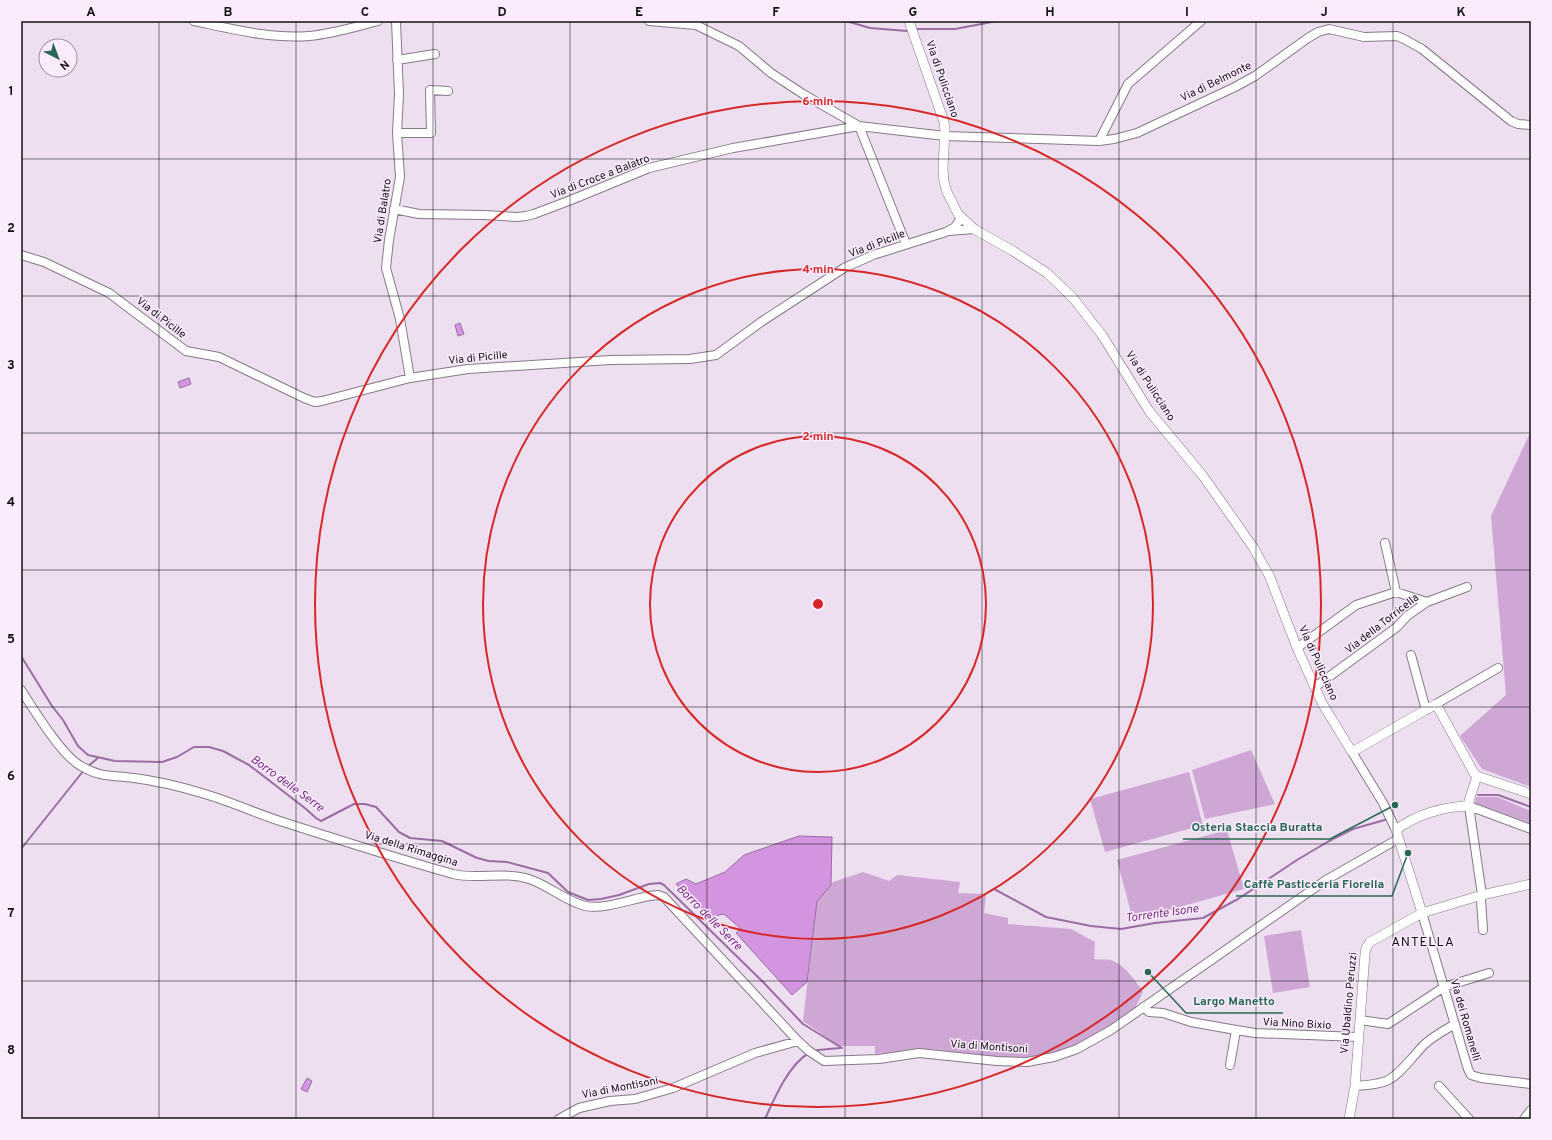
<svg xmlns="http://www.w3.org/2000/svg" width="1552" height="1140" viewBox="0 0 1552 1140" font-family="Overpass,sans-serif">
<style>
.green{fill:#cea7d5}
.water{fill:#d495e0;stroke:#9a6da3}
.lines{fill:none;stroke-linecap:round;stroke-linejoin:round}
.stream{stroke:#9a6da3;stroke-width:2}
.minor-casing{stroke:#867988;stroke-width:10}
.tertiary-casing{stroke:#867988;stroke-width:10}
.minor{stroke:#fff;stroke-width:8}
.tertiary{stroke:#fff;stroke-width:9}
.grid{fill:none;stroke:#141015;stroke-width:1;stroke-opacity:0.55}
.ring{fill:none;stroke:#d62828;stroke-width:2}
.labels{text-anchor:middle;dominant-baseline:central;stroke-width:3;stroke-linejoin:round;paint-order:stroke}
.street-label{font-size:11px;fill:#141015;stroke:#faecfd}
.water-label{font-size:12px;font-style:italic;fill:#792e86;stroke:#faecfd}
.quarter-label{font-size:13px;letter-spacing:1px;fill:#141015;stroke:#faecfd}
.centre{fill:#d62828;stroke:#faecfd;stroke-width:2}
.ring-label{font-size:12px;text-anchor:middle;font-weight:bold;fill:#d62828;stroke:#faecfd;stroke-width:3;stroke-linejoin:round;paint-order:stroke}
.leader{fill:none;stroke:#296856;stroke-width:1.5}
.callout-dot{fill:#296856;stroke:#faecfd;stroke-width:1.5}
.callout-label{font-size:12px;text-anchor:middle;font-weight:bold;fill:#296856;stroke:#faecfd;stroke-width:3;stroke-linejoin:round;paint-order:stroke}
.neatline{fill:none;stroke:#141015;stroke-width:1.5}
.grid-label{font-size:13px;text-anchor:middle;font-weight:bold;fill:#141015}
</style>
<rect width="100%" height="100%" fill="#eddfef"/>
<path class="green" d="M1531 431V787L1482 769 1460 736 1506 695 1491 516Z
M1251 750 1275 804 1205 819 1192 770Z
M1189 772 1203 825 1105 852 1090 799Z
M1476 797H1497L1531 811V823L1475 803Z
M1227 830 1244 889 1133 920 1117 860Z
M863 872 889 881 897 875 960 882 958 893 986 894 984 913 1008 918V924L1071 929 1095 942 1094 959C1099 960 1105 959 1110 960 1123 963 1136 981 1143 992L1134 1010 1108 1027 1080 1043 1054 1054 1035 1057 993 1058 931 1049 875 1054V1046H839L803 1021 817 901 833 882Z
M1301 930 1310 987 1273 993 1264 936Z"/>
<path class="water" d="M460 323 464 334 458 336 455 325Z
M189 378 191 384 180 388 178 382Z
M799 836 832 837 831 885 817 901 807 982 792 995 736 933 741 929 724 914 710 917 676 884 686 879 696 884 725 872 744 855Z
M307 1078 312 1081 307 1092 301 1089Z"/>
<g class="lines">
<path class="stream" d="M846 21 870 28 907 31
M916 29H955L997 21
M21 656 52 706 63 720 78 746 88 755 115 761 162 762 177 757 194 747H209L223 751 249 765 306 809 316 818 321 821 354 804H365L376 807 399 832 410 838 442 841 477 858 489 861 507 862 548 873 568 892 588 900 601 899 619 895 649 884 660 883 664 885 763 982 803 1024 842 1048
M87 767 98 758
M1478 795H1498L1531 807
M21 849 84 770
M994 889 1046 917 1091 926 1121 929 1155 923 1203 918 1238 899 1297 860 1329 841 1353 829 1388 819
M813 1052 818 1050 840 1048
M765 1119C774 1099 789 1064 809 1053"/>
<g class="minor-casing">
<path id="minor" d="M194 21C232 29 270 39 309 36 333 34 355 27 378 21
M396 21 399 94 397 133 400 177 389 240 386 268 400 319 410 378
M649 21 696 25 739 46 771 73 803 94 859 126 945 136 1099 141 1114 139 1137 133 1235 87 1255 76 1308 38 1318 32 1329 29 1364 37 1397 36 1404 39 1422 49 1511 121 1518 124 1531 125
M397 60 435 54
M859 126 906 244
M397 133H431L430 90 448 91
M1099 141 1128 84 1201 21
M394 209 419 214 484 215 517 217 526 216 534 214 571 200 649 168 733 148 859 126
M949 231 974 229
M21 255 44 262 109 293 186 351 219 357 304 398 315 402 322 401 410 378 468 369 611 360 690 359 716 355 761 322 844 268 873 255 946 232 955 227 961 218
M1385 543 1396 592
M1297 648 1356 605 1396 592 1427 602
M1411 655 1426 710
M1315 687 1397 627 1407 616 1427 602 1467 587
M21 690C34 710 62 756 81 766 101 778 112 775 134 778 158 781 182 787 205 794 232 802 257 814 283 822 339 840 396 858 453 874 477 880 504 871 529 879 548 885 565 901 585 906 602 910 632 899 649 896L658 895 664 897 798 1041 809 1051 824 1061 879 1059 919 1053 997 1061 1027 1062 1054 1057 1077 1049 1111 1030 1326 880 1398 839
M1436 704 1498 668
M1352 752 1383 803 1396 830
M1469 806 1482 895 1481 900 1483 930
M1469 806 1531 829
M1422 913 1468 1069 1471 1075 1481 1078 1531 1084
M1143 1007 1149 1012 1163 1013 1191 1022 1236 1030 1255 1033 1358 1037
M1360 1020 1388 1024 1444 987 1489 973
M1230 1065 1236 1030
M1355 1086C1388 1084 1391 1082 1413 1057 1417 1053 1421 1047 1426 1043 1434 1036 1445 1030 1455 1024
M1439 1086 1469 1119
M559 1119 579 1108 610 1101 635 1099 673 1088 755 1053 798 1041
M1524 1119 1531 1110"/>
</g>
<g class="tertiary-casing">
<path id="tertiary" d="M909 21 944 122 945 130 943 169 944 182 947 192 958 214 974 229 1013 251 1047 273 1073 298 1102 335 1149 411 1203 476 1253 547 1269 575 1297 648 1322 703 1352 752 1436 704 1474 773 1477 776 1531 794
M1422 913 1396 830C1415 815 1445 806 1469 806V801L1477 776
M1349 1119 1355 1086 1365 954 1366 948 1370 942 1422 913 1482 895 1531 884"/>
</g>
<use href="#minor" class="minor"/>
<use href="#tertiary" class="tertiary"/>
</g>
<path class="grid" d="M159 21V1119M296 21V1119M433 21V1119M570 21V1119M707 21V1119M845 21V1119M982 21V1119M1119 21V1119M1256 21V1119M1393 21V1119M21 159H1531M21 296H1531M21 433H1531M21 570H1531M21 707H1531M21 844H1531M21 981H1531"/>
<g class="ring">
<circle cx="818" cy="604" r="168"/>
<circle cx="818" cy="604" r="335"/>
<circle cx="818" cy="604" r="503"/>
</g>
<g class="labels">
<g class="street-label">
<text transform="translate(942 79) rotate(71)">Via di Pulicciano</text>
<text transform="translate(1216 82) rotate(-26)">Via di Belmonte</text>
<text transform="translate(600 177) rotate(-21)">Via di Croce a Balatro</text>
<text transform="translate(383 211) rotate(-81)">Via di Balatro</text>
<text transform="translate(877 244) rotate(-21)">Via di Picille</text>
<text transform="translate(161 318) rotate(38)">Via di Picille</text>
<text transform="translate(478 358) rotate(-6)">Via di Picille</text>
<text transform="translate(1150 386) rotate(57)">Via di Pulicciano</text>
<text transform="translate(1382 624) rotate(-38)">Via della Torricella</text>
<text transform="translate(1318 663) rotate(66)">Via di Pulicciano</text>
<text transform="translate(411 849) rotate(17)">Via della Rimaggina</text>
<text transform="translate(1349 1003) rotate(-85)">Via Ubaldino Peruzzi</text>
<text transform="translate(1465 1020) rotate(74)">Via dei Romanelli</text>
<text transform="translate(1297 1024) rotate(3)">Via Nino Bixio</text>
<text transform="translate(989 1047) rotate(4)">Via di Montisoni</text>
<text transform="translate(620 1088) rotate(-11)">Via di Montisoni</text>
</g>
<g class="water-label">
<text transform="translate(287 784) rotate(36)">Borro delle Serre</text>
<text transform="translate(1162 914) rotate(-8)">Torrente Isone</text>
<text transform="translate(709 918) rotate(45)">Borro delle Serre</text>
</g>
<g class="quarter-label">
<text x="1423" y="943">ANTELLA</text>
</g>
</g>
<circle cx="818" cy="604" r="6" class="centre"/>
<g class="ring-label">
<text x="818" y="105">6 min</text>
<text x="818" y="273">4 min</text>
<text x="818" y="440">2 min</text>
</g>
<path class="leader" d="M1395 805L1330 839H1183M1408 853L1392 896H1236M1148 972L1186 1013H1283"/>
<g class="callout-dot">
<circle cx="1395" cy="805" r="4"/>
<circle cx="1408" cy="853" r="4"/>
<circle cx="1148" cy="972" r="4"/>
</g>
<g class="callout-label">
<text x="1257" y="831">Osteria Staccia Buratta</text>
<text x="1314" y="888">Caffè Pasticceria Fiorella</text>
<text x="1234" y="1005">Largo Manetto</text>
</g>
<rect width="1552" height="1140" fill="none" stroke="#faecfd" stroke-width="44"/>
<g transform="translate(58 58) rotate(138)"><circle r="19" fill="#faecfd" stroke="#9e94a0"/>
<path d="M0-3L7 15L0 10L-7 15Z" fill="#296856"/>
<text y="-6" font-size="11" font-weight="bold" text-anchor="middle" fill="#141015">N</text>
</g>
<rect x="22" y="22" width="1508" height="1096" class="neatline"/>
<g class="grid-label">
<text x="91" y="16">A</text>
<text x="228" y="16">B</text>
<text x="365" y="16">C</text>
<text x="502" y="16">D</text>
<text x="639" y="16">E</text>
<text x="776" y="16">F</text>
<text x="913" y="16">G</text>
<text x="1050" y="16">H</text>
<text x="1187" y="16">I</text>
<text x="1324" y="16">J</text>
<text x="1461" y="16">K</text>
<text x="11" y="95">1</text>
<text x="11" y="232">2</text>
<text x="11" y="369">3</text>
<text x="11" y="506">4</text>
<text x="11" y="643">5</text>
<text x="11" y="780">6</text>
<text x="11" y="917">7</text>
<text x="11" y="1054">8</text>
</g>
</svg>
